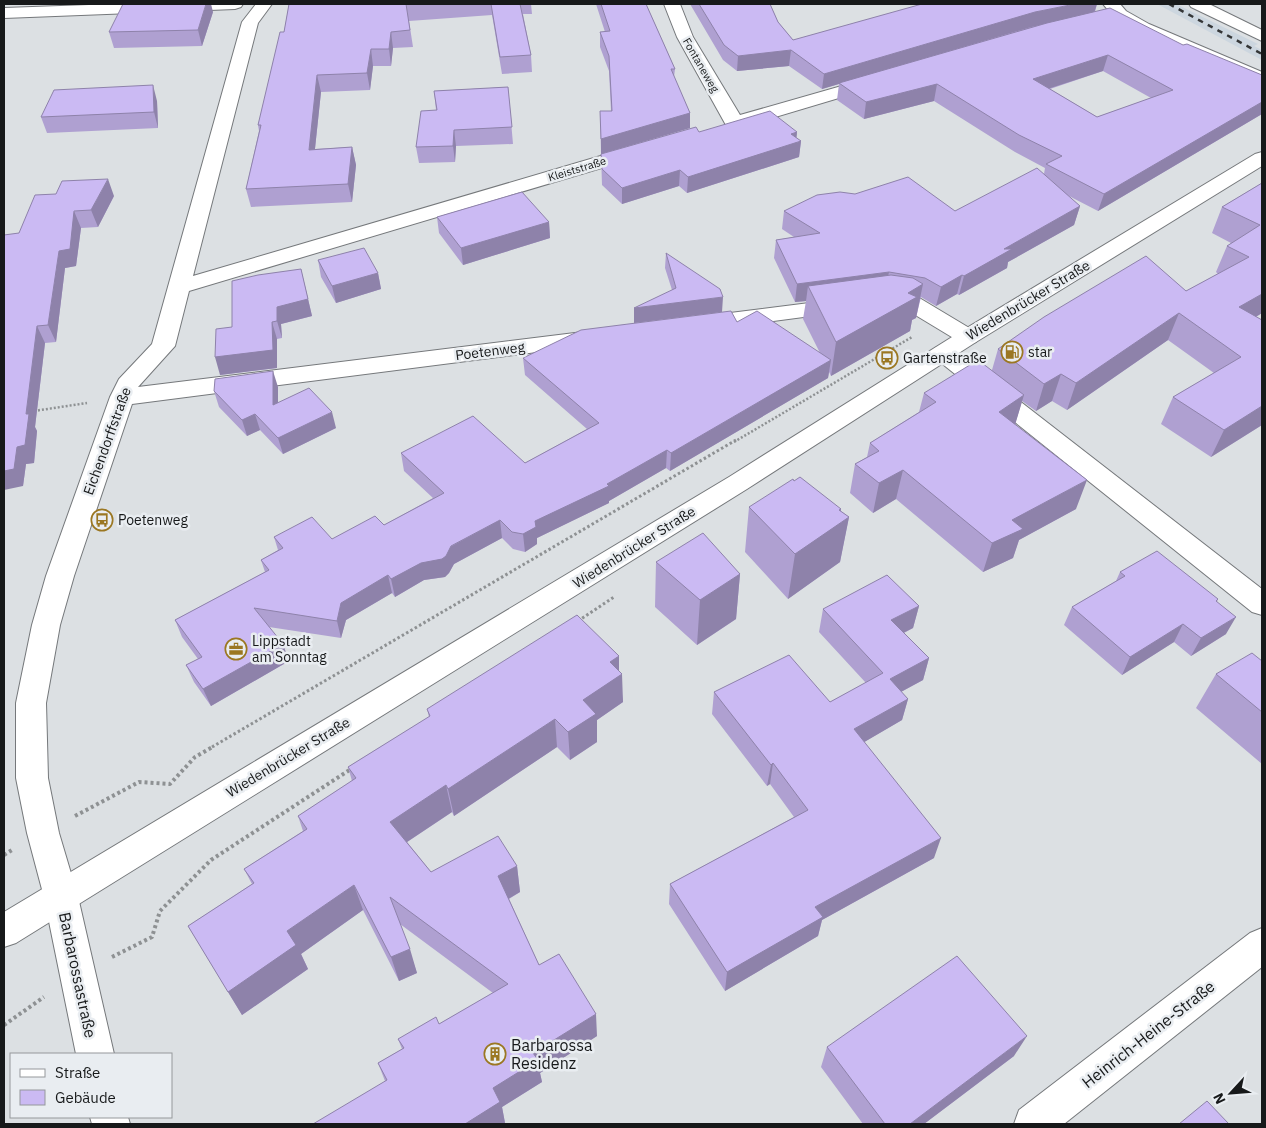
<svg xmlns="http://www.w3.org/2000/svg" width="1266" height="1128" viewBox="0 0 1266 1128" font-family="'IBM Plex Sans',sans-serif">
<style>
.built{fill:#ccd6df}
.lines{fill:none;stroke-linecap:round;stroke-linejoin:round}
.minor-casing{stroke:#75787b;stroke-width:2}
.tertiary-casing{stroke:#75787b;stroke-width:2}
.secondary-casing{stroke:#75787b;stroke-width:2}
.path-far2{stroke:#8e9193;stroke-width:2.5;stroke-dasharray:2 2;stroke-linecap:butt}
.path-far1{stroke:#8e9193;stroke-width:3;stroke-dasharray:2.5 2.5;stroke-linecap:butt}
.path{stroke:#8e9193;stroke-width:4;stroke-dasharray:3 3;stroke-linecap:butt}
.minor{fill:#fff;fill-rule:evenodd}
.tertiary{fill:#fff;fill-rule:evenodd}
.secondary{fill:#fff;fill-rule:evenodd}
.rail{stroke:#343637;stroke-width:2.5;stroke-dasharray:5.5 5.5;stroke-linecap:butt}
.wall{fill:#afa0d1;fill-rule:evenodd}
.shaded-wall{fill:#8e82aa}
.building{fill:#cbbaf3;stroke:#8e82aa;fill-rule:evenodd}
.labels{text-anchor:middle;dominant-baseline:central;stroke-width:5;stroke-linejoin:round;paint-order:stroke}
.far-street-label{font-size:11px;fill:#17191a;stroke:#e9edf1}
.street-label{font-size:14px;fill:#17191a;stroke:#e9edf1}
.poi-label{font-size:14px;fill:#17191a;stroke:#e9edf1;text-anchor:start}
.near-street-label{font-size:16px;fill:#17191a;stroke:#e9edf1}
.near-poi-label{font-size:16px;fill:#17191a;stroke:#e9edf1;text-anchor:start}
</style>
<rect width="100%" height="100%" fill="#dce0e3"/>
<path class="built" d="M1157 4H1176L1258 44 1254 46 1262 50V60Z"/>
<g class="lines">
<g class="minor-casing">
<path id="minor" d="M117 4H243L241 7 235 9 4 18V8Z
M256 4H272L258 23 193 276 631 147 638 145 645 147 648 151 645 155 189 291 175 346 138 387 591 331 599 333 602 338 599 343 591 345 132 404 74 576 60 625 46 703 48 778 59 833 78 897 114 1054H76L44 897 27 833 16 778V703L32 625 46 576 110 397 119 379 152 344 242 22Z
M664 4H680L693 37 740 115 873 77 879 78 882 82 879 86 742 127 735 129 727 127 677 37Z
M1103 4H1120L1126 11 1149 24 1262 72V83L1137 32 1114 17Z
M882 293 921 299 976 332 979 337 976 342 968 344 960 342 907 310 874 305 871 300 874 295Z
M841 299 849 301 852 306 849 311 698 331 690 329 687 324 690 319 698 317Z
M943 346 951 348 1262 589V615L1252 612 935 358 931 353 935 348Z
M1262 928V967L1064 1124H1014L1019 1110 1250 933Z
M90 1117H128L130 1124H92Z"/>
</g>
<g class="tertiary-casing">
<path id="tertiary" d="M1262 152V166L976 342 747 489 16 943 4 947V912L729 477 960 332 1255 154Z"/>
</g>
<g class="secondary-casing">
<path id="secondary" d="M1189 4H1209L1262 30V41L1191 7Z"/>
</g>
<path class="path-far2" d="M34 411 87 403
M734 442 912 337"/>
<path class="path-far1" d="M578 621 614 597
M212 747 736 440"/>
<path class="path" d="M75 816 139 782 170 784 195 757 214 746
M4 855 12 850
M112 957 152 937 160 911 211 860 351 769
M4 1025 44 997"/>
<use href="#minor" class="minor"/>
<use href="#tertiary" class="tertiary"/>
<use href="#secondary" class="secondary"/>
<path class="rail" d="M1169 4 1262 54"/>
</g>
<path class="wall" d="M289 4H531L532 14H523L531 55 532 72 502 74 492 15 409 21 413 47 393 48 391 66H373L370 90 321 92 315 149 352 147 356 165 352 202 251 207 246 189 259 131 258 125 284 32Z
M596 4H646L675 69 674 77 690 113V128L601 154 600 111H611L609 71 600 47V32H605Z
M690 4H770L778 22 793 40 1097 4 1095 12 1262 75V114L1098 211 1067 195 1080 206 1074 225 1008 262 1007 268 959 295 957 294 936 306 921 297 916 318 912 320 910 331 831 376 829 372 828 378 670 471 666 468 609 501V503L537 538V544L525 552 513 549 502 538 454 564 449 573 445 577 424 580 395 597 392 593 346 620 341 638 269 627 289 661 211 706 194 682 186 665 198 659 182 637 175 620 265 572 261 560 278 550 274 537 332 539 384 525 433 498 404 471 401 453 525 463 587 429 525 375 523 358 737 322 820 353 803 319 806 301 795 302 774 258 776 240 794 237 782 229 784 211H955L1044 174 1045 168 1015 152 934 101 864 119 837 100 839 84 822 89 789 66 737 71 723 60ZM1103 71 1151 98 1097 117 1050 89Z
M213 12 202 46 114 48 109 32Z
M508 87 513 144 456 146 455 162 419 163 416 147 436 110 434 91Z
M157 101 158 128 47 133 41 117Z
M699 132H797L796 138 801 141 799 157 687 193 679 186 622 204 602 185 601 154Z
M1262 183V313L1256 317 1262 320V425L1211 457 1161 424 1173 397 1214 373 1168 340 1067 410 1052 401 1036 411 1022 401 1015 424 1076 509 1019 540 1013 558 983 572 896 499 873 513 850 493 855 464 867 457 870 443 919 412 924 393 992 370 998 349 1186 291 1218 274 1216 272 1227 246 1231 243 1212 233 1222 207Z
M114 196 98 227 81 228 76 266 65 268 56 342 45 343 35 427 37 431 34 463 26 464 23 486 19 233Z
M437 217 549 222 550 238 463 265 439 233Z
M666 253 722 312 634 323 672 290 665 268Z
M318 260 378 273 381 289 336 303 321 277Z
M305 286 312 316 281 324 282 338 277 339V368L220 375Z
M278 387V403L336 428 283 454 260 430 247 436 219 407 214 391Z
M749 507 841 509V511L849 517 840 562 788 599 745 552Z
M656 562 740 574 736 619 697 645 655 607Z
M1120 572 1218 599 1217 602 1226 634 1191 656 1174 642 1122 675 1064 625 1072 607 1116 581Z
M919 606 913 628 904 633 929 658 923 680 901 692 908 699 902 720 864 742 934 858 822 920 818 936 725 991 669 904 670 884 794 817 770 784 767 786 712 714 714 692 830 702 866 683 819 632 823 609Z
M619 656V671L623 702 597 720V742L570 760 557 747 454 816 452 812 407 842 431 872 517 866 520 892 509 899 539 965 597 1036 540 1073 542 1082 502 1107 505 1123 385 1081 378 1063 402 1049 398 1039 439 1024 493 993 400 924 417 973 399 981 363 910 301 954 308 969 242 1015 188 926 252 884 244 869 303 831 298 816 352 781 348 767 429 717 427 709Z
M1262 661V764L1196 708 1216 674Z
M827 1047 1014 1056 924 1124H863L821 1067Z"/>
<path class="shaded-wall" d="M206 4H211L213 12 202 46 198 30Z
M1075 4H1097L1094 13 1031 27 822 89 824 74 1035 12Z
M391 32 393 48 391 66 389 49Z
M371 49 373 66 370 90 367 73Z
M791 50 789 66 737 71 738 56Z
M1108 55 1103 71 1029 95 1033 79Z
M317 75 321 92 313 167 309 150Z
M937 84 934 101 864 119 866 102Z
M153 85 157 101 158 128 154 112Z
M1262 102V114L1098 211 1104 194Z
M690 113V128L601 154V139Z
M454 130 456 146 455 162 453 146Z
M797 132 796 143 801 141 799 157 687 193 688 177 791 134Z
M352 147 356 165 352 202 348 184Z
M680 170 679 186 622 204V188Z
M108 179 114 196 98 227 91 210Z
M1080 206 1074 225 1008 262 1007 268 959 295 964 276 1004 249Z
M74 211 81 228 76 266 65 268 56 342 48 325 59 251Z
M549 222 550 238 463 265 461 248Z
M301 269 312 316 281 324 282 338 277 321V307Z
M889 272 885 291 808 286 806 301 795 302 797 284Z
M378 273 381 289 336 303 332 286Z
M962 275 957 294 936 306 941 287Z
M923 284 916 318 912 320 910 331 831 376 836 342 908 293Z
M1262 294V313L1227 334 1239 307Z
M723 297 722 312 634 323V308Z
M1179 313 1168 340 1067 410 1076 383Z
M272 322 277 339V368L220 375 215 357Z
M37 326 45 343 35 427 37 431 34 463 26 464 23 486 4 490V471L17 447 26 414Z
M831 360 828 378 670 471 671 453Z
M273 371 278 387V420L273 405Z
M1061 374 1052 401 1036 411 1044 384Z
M1024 395 1015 425 999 412Z
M1262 406V425L1211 457 1224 430Z
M332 412 336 428 283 454 278 438Z
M255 414 260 430 247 436 242 420Z
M667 450 666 468 609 501V503L537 538V544L525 552 523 534 535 521 607 484Z
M903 470 896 499 873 513 879 483Z
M1087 480 1076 509 1019 540 1013 558 983 572 992 543 1012 520Z
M841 509 839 524 849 517 840 562 788 599 795 554Z
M500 520 502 538 454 564 449 573 445 577 424 580 395 597 391 579Z
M740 574 736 619 697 645 700 600Z
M388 575 392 593 346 620 341 638 337 621 341 603Z
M919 606 913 628 885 642 891 620Z
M1236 617 1226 634 1191 656 1201 638Z
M1183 624 1174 642 1122 675 1130 657Z
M283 644 289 661 211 706 203 689Z
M619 656V676L622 674 623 702 597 720V742L570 760 568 732 583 700 610 662Z
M929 658 923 680 884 701 890 679Z
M908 699 902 720 849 751 854 729Z
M555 719 557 747 454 816 448 789Z
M773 763 770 784 767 786 771 765Z
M446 785 452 812 398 848 390 822Z
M941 838 934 858 822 920 818 936 725 991 727 972 815 907Z
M517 866 520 892 503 902 498 876Z
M354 885 363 910 301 954 308 969 242 1015 228 992 287 931Z
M410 949 417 973 399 981 391 957Z
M596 1014 597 1036 540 1073 542 1082 502 1107 505 1123 503 1124H465L493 1088 533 1053Z
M1027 1036 1014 1056 924 1124H910Z"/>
<path class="building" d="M123 4H206L198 30 109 32Z
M289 4H416H406L410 30 391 32 389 49H371L367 73 317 75 309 150 352 147 348 184 246 189 261 125H258L280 32H284Z
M491 4H520L531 55 500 57Z
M601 4H646L675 69H671L690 113 601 139 600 111H612L609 56 600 32 610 31Z
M699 4H770L778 22 793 40 922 4H1075L1035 12 824 74 791 50 738 56 724 45Z
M1110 8 1183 45 1187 44 1262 75V102L1104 194 1046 164 1062 156 1019 135 937 84 866 102 839 83 1047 23ZM1108 55 1173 90 1097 117 1033 79Z
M153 85 154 112 41 117 54 90Z
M508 87 512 127 454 130 453 146 416 147 421 111 437 110 434 91Z
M770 111 797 132 791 134 801 141 688 177 680 170 622 188 602 169 601 154 696 127 699 132Z
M1037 168 1080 206 1004 249H1012L964 276 962 275 941 287 925 278 889 272 797 284 776 240 820 233 784 211 817 195 840 192 855 194 908 177 955 211Z
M108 179 91 210 74 211 70 249 59 251 48 325 37 326 26 414H29L25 445 17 447 14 469 4 471V235L19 233 35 195 56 194 62 181Z
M1262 183V294L1239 307 1262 320V406L1224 430 1173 397 1241 357 1179 313 1076 383 1061 374 1044 384 998 349 1044 317 1146 256 1186 291 1249 257 1227 246 1260 225 1222 207Z
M522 192 549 222 461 248 437 217Z
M364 248 378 273 332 286 318 260Z
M666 253 720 289 723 297 634 308 676 288Z
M301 269 308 299 277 307V321L272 322 273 350 215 357 216 329 232 327V281L258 275Z
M891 275 913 278 923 284 908 293 917 297 836 342 808 286Z
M731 311 737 322 757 311 831 360 671 453 667 450 607 484 609 486 535 521 536 527 523 534 512 532 500 520 451 546 446 556 442 559 421 563 391 579 388 575 341 603 337 621 254 608 283 644 203 689 186 665 202 657 175 620 269 570 261 560 283 548 274 537 312 517 332 539 375 516 384 525 444 493 401 453 473 416 525 463 599 423 523 358 581 330Z
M978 360 1024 395 999 412 1087 480 1012 520 1023 529 992 543 903 470 879 483 855 464 879 451 870 443 936 402 924 393Z
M273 371V405L309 388 332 412 278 438 255 414 242 420 214 391 215 379Z
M800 477 841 509 839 510 849 517 795 554 749 507 793 479 794 481Z
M703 533 740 574 700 600 656 562Z
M1157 551 1218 599 1216 601 1236 617 1201 638 1183 624 1130 657 1072 607 1125 576 1120 572Z
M887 575 919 606 891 620 929 658 890 679 908 699 854 729 941 838 815 907 823 917 727 972 670 884 808 810 773 763 771 765 714 692 789 655 830 702 883 673 823 609Z
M577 615 619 656 610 662 622 674 583 700 596 714 568 732 555 719 448 789 446 785 390 822 431 872 498 836 517 866 498 876 539 965 559 954 596 1014 533 1053 538 1060 493 1088 500 1102 465 1124H313L387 1080 378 1063 404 1048 398 1039 436 1017 439 1024 508 984 390 897 410 949 391 957 354 885 287 931 296 945 228 992 188 926 254 883 244 869 307 829 298 816 356 778 348 767 430 716 427 709Z
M1252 653 1262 661V712L1216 674Z
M957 956 1027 1036 910 1124H885L827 1047Z
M1207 1101 1229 1124H1179Z"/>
<defs>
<g id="fuel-ring" transform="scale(1.125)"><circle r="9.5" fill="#e9edf1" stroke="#9b7722" stroke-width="1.5"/><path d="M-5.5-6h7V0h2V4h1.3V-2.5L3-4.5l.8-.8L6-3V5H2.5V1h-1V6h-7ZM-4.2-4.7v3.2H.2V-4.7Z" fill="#9b7722"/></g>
<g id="bus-ring" transform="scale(1.125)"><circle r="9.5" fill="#e9edf1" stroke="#9b7722" stroke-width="1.5"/><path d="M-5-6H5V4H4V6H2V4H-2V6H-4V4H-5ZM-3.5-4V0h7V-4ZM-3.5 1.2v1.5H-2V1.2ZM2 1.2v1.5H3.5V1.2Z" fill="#9b7722"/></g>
<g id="office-ring" transform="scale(1.125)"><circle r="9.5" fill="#e9edf1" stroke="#9b7722" stroke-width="1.5"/><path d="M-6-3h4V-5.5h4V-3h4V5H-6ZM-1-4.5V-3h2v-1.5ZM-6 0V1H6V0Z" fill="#9b7722"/></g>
<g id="building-ring" transform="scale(1.125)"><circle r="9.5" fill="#e9edf1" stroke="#9b7722" stroke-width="1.5"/><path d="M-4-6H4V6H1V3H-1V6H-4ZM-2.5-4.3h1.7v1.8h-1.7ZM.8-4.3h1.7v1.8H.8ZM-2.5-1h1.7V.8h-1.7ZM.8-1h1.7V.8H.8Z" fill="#9b7722"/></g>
</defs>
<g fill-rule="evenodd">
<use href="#fuel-ring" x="1012" y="352"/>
<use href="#bus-ring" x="887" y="358"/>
<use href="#bus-ring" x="102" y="520"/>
<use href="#office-ring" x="236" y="649"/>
<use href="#building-ring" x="495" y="1054"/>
</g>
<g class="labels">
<g class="far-street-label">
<text transform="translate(701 65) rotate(60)">Fontaneweg</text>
<text transform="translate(577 169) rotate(-17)">Kleiststraße</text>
</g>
<g class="street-label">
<text transform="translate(1028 300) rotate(-31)">Wiedenbrücker Straße</text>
<text transform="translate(490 351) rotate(-7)">Poetenweg</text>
<text transform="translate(107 441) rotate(-70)">Eichendorffstraße</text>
<text transform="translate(634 547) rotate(-32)">Wiedenbrücker Straße</text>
<text transform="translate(288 757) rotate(-31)">Wiedenbrücker Straße</text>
</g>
<g class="poi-label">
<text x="1028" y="352">star</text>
<text x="903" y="358">Gartenstraße</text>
<text x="118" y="520">Poetenweg</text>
<text x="252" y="641">Lippstadt<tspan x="252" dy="16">am Sonntag</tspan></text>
</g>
<g class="near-street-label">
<text transform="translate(78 975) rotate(78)">Barbarossastraße</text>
<text transform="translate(1148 1034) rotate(-38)">Heinrich-Heine-Straße</text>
</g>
<g class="near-poi-label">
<text x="511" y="1045">Barbarossa<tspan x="511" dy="18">Residenz</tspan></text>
</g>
</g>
<rect width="1266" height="1128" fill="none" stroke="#17191a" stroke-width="10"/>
<rect x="10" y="1053" width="162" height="65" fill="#e9edf1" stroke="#95989b"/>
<rect x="20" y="1069" width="25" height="8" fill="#ffffff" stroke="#95989b"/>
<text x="55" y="1078" font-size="15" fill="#17191a">Straße</text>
<rect x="20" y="1090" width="25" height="15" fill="#cbbaf3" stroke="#95989b"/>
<text x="55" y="1103" font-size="15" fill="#17191a">Gebäude</text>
<g transform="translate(1231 1093) rotate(244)" stroke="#e9edf1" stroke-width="4" paint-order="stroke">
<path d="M0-4L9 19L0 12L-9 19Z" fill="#17191a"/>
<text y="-8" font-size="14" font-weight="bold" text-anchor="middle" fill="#17191a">N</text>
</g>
</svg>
